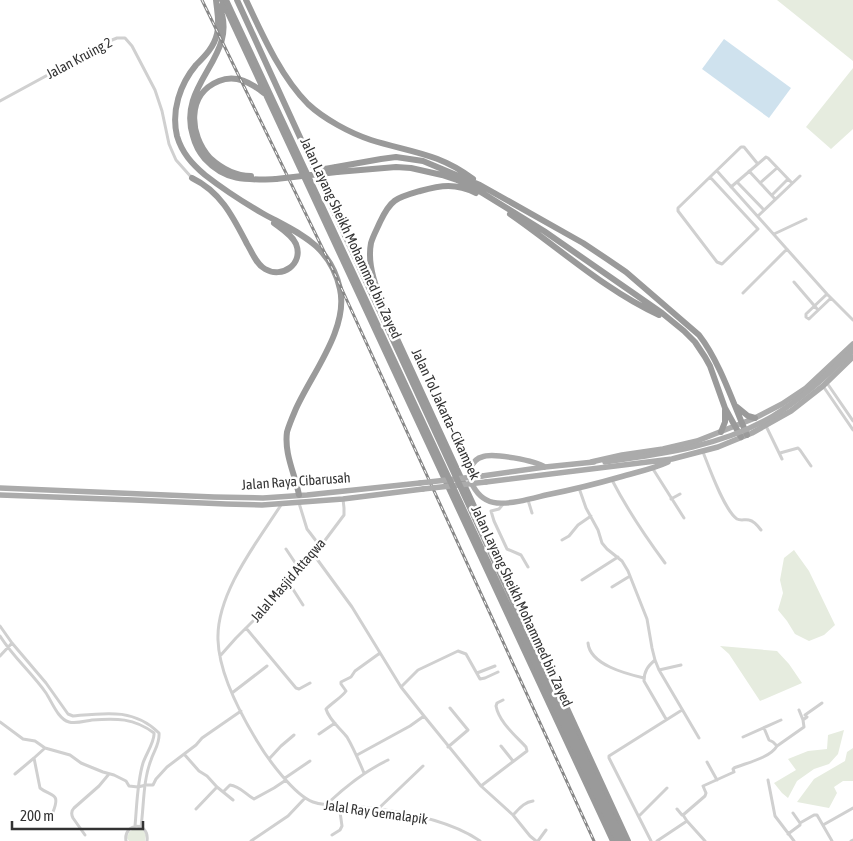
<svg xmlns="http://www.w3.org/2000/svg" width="853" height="841" viewBox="0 0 853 841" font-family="'Asap Condensed',sans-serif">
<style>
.green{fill:#e6ecdf}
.water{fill:#cfe2ee}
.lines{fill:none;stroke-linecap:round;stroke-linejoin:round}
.street{stroke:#d0d0d0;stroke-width:3}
.primary{stroke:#ababab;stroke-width:5.5}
.highway{stroke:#9a9a9a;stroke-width:6}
.rail-casing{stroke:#888;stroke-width:3}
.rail{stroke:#fff;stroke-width:1;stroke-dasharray:4;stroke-linecap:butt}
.primary-bridge{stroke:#ababab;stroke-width:5.5}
.highway-bridge{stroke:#9a9a9a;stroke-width:6}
.labels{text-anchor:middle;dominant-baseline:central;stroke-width:5;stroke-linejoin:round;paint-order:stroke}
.street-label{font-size:14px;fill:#333;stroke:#fff}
</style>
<rect width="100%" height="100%" fill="#fff"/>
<path class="green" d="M777 0H853V61Z
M853 68V129L831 149 806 127Z
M794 550 809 571 835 625 824 635 809 641 795 634 787 621 778 610 783 593 780 580 784 558Z
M720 646 777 651 789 664 802 683 760 701 729 654Z
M844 730 838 754 829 764 814 769 797 781 788 798 782 793 774 783 796 770 788 759 808 751 827 749 828 735Z
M853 748V781H843L834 787 837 793 829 808 797 802 814 779 845 761 847 752Z
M135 828 143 830 146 835 145 841H129L127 838 129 832Z"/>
<path class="water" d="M724 39 791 88 769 118 702 69Z"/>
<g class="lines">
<path class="street" d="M0 101 112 40 117 38H125L132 46 155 90 162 111 169 144 172 151 176 160 192 178
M717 171 827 294 853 320
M749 171 775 199
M710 177 758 229 722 264 717 262 678 211V208L741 147H744L757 163
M737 182 764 210
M760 183 777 168
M731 187 766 157 768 158 792 183
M772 195 788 179
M758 216 800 176
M774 234 806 219
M794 282 818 310
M743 293 787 249
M827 294 806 314V317L809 319 811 317 831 298
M827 383 853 421
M823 386 853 430
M766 426 782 459
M703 452C709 467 724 510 737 519 741 521 745 519 749 520 754 521 758 526 761 530
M780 453 798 448 800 450 811 466
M653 469 684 518
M612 480C627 509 645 536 665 563
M579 488 586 508 598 530 602 543 607 549 622 561 628 571 647 619 652 648 655 660 659 670 699 738
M671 499 680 494
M528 500 532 513
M299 503 307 529 320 546
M504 503 499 509 491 511 494 521 507 549 521 555 528 567
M281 505C257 542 216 594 218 640 219 674 240 713 257 741 267 758 294 795 313 802 327 807 347 805 362 807 399 811 449 819 480 841
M562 540 569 536 578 525 591 516
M286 549 300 570
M314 555 352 607 401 687 424 716 481 786 513 815 530 836 536 841
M582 580 618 557
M289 583 303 605
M612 587 630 576
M0 626 12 643 46 683 68 714 73 716C105 713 134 708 159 733 160 744 154 750 151 760 143 780 144 805 141 827
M246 628 296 688 299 689 310 683
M0 636C13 657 32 673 46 693 52 702 58 719 69 722 76 724 85 721 92 720 116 718 134 718 154 733 155 741 146 754 143 763 137 783 137 805 135 826
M588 643C590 665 627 674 644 678
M0 656 12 643
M220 656 236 638 280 594 314 555 344 515V508L343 499
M655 660C648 666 644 671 644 681L666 719
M659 670 681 665
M477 673 495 666
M401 687 418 670 458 651 466 654 480 679 485 678 498 672
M232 693 267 666
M799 710 803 720
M0 722 23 739 35 741 45 748 70 755 81 763 103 772 114 775 126 781 129 786 138 787 146 785H153L156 779 167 767 196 745 202 738 241 711
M764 728 769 740 773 742 777 746
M319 734 335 723
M743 737 781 720
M501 746 513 761
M448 747 468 730 450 708
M184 754 199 771 207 776 217 787 233 800
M357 755 410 726 424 716
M34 758 40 788C51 797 61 792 53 812
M269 759 281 746 294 735
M707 762 717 780
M364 773C359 761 354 749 347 737 340 728 329 720 326 709 332 703 342 697 346 691L341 684V682L351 677 355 671 380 653
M15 774 34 758 45 748
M285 778 310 761
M768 780 775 816 794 841
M481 786 527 751 526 747C515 735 499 722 496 706L497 703 503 700
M223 792 230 785C240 786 245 794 254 799L274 788 286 780
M327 804C346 786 365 771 388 760
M196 809 217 787
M378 809 423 766
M677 809 682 815
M793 813 800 823 814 815H817L832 841
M513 815C519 809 524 802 533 801
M639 816 667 788
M687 821 705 841
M823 825 853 808
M788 834 800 825V823
M85 835 73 818C71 814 71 811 74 808L99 786 109 774
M332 835 340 830 342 826 339 805
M126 841C123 822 150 821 147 841
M251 841 288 816 305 798
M538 841 546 830
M651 841 609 758V756L682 710
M657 841 687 821 683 815 705 796 706 793 703 786 734 772 733 769 734 768C746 763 770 758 777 746L804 727 803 720 807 717 805 715 822 703
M851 841 853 840"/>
<path class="primary" d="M591 462 622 455 663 449 697 441 755 418 782 404 806 388 853 344
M545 467C536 461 492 452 482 457 477 458 473 463 471 467 468 473 470 480 473 486 478 495 485 502 497 503 513 504 530 499 546 495 571 490 596 484 620 477 637 472 653 469 668 462
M482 476 545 467 594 462
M486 482 672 459 718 447 752 433 791 411 823 386 853 357
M0 488 214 497 263 498 307 495 420 483
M0 495 134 500 226 504 262 505 343 499 423 489"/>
<path class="highway" d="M216 0C217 11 220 23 217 34 214 47 205 56 196 65 180 84 171 111 177 136 182 153 192 164 205 175 223 189 243 202 262 213 298 233 330 244 340 289 349 329 310 376 295 411 292 418 289 425 287 432 284 454 295 474 299 495
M222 0 613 841
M246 0C262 34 281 77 308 104 324 119 350 133 371 140 409 152 439 153 473 179
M219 6C241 56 176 83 193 136 195 144 199 152 205 159 226 182 248 180 276 179
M336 167 381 159 396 157 423 161 480 185 583 243 607 259 626 272 699 335C720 362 733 403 747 435
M337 172 396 167 411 168 442 175 457 180 471 186 544 231 662 313 684 331 695 342 705 357 710 366 725 408 741 437
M251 176C236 176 221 168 210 158 189 135 186 94 219 81 236 74 251 83 264 93
M192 178C221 192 233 217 247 244 252 252 256 264 265 269 282 279 304 264 296 244 292 235 282 229 274 223
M510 214C558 247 606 291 659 315
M385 318 393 330 628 841
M390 321C380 297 366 269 371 243 373 236 377 229 380 222 391 199 396 198 420 191 441 185 456 183 476 193
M737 407 748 416 755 418
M721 432 725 422V410"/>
<g class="rail-casing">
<path id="rail" d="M202 0 334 272 594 841"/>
</g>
<use href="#rail" class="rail"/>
<path class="primary-bridge" d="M605 462C663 454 722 446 773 416 803 398 828 375 853 350
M420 483 482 476
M423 489 486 482"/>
<path class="highway-bridge" d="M226 0 618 841
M237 0 623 841
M319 170 336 167
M276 179 337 172"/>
</g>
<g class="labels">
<g class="street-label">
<text transform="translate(79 58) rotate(-28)">Jalan Kruing 2</text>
<text transform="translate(351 238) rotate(65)">Jalan Layang Sheikh Mohammed bin Zayed</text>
<text transform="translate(446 414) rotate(65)">Jalan Tol Jakarta–Cikampek</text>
<text transform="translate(296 481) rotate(-4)">Jalan Raya Cibarusah</text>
<text transform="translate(288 580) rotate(-49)">Jalal Masjid Attaqwa</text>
<text transform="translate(522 606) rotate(65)">Jalan Layang Sheikh Mohammed bin Zayed</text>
<text transform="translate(376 812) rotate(8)">Jalal Ray Gemalapik</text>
</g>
</g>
<path d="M12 821v8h131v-8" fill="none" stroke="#333333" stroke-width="2.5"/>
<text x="20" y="821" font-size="15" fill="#333333" stroke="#ffffff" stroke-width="4" paint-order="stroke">200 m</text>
</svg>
